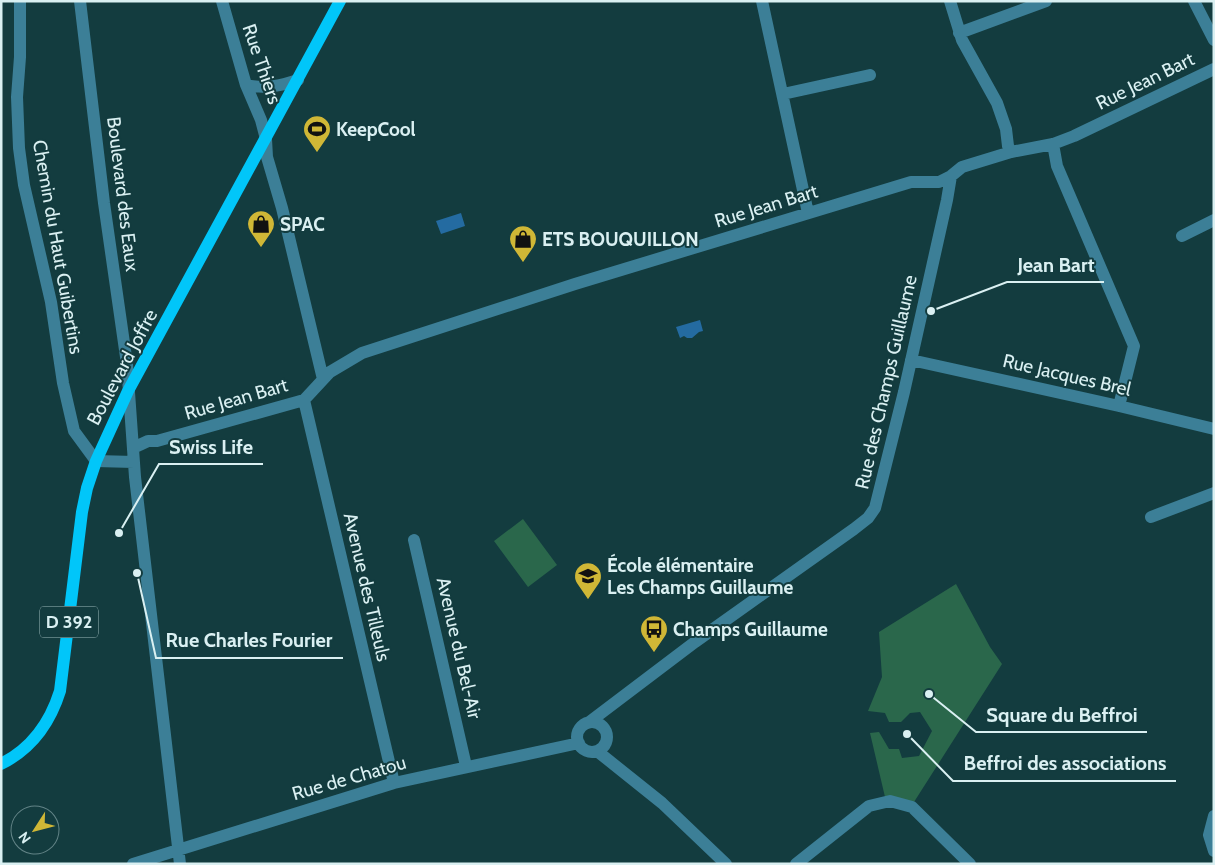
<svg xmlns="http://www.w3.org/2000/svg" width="1215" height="865" viewBox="0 0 1215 865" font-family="Cabin,sans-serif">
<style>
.green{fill:#2a674b}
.water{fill:#246ba1}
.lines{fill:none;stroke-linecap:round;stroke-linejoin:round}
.minor{stroke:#3c7f97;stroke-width:12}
.major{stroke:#01c6f9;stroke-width:12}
.labels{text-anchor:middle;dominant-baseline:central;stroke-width:4;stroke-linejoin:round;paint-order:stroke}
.shield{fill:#133c3f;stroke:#9ebabc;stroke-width:1}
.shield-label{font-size:18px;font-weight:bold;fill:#daf0f2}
.street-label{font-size:19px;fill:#daf0f2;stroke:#133c3f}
.poi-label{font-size:19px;font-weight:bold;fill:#daf0f2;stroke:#133c3f;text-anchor:start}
.leader{fill:none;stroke:#daf0f2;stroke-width:2}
.callout-dot{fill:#daf0f2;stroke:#133c3f;stroke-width:2}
.callout-label{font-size:20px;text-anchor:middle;font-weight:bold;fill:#daf0f2;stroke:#133c3f;stroke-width:4;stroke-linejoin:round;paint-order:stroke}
</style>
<rect width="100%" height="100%" fill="#133c3f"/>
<path class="green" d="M523 519 557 565 528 587 494 541Z
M956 584 990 647 1002 664 914 802 885 797 870 733 879 732 889 749H899L902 758 919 756 932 731 920 712 910 713 901 722H889L885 713 868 711 882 677 879 632Z"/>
<path class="water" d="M461 213 465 226 441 234 436 221Z
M700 320 703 331 699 332 692 338H687L684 336 680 338 676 327Z"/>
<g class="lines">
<path class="minor" d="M20 1V57L17 97 19 148 24 185 51 302 63 383 74 431 96 461 134 462
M80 1 104 203 127 364 135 477 180 864
M222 1 246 85 261 120 266 139 267 157 282 208 323 379
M762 1 808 213
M950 1 962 40 997 103 1006 129 1008 146 1011 152
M1194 1 1214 40
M959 33 1046 1
M246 85C265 89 280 86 298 80
M783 94 870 75
M1053 144 1057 166 1134 346 1119 406
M1182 236 1214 220
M911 360 1119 406 1214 429
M304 400 394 783
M133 448 148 441H157L304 400 330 372 362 353 575 284 911 182H939L951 176 962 167 1011 152 1053 144 1074 136 1214 69
M1151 517 1214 493
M414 540 466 766
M577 737a15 15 0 1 1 30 0a15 15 0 1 1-30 0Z
M588 723 695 642 854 529 868 518 875 508 904 392 947 200 951 176
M597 751 662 803 726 864
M1214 816 1209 835 1214 851
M133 864 394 783 579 743
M796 864 869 806 890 801 912 807 970 864"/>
<path class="major" d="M1 764C31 749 50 723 60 691L82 512 87 488 96 461 128 391 340 1"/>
</g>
<defs>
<g id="stadium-pin" transform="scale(1.4375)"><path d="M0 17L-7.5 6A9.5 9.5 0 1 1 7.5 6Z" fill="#d0b736" stroke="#133c3f"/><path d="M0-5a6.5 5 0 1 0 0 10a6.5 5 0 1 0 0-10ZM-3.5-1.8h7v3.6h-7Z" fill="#111"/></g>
<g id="shop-pin" transform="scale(1.4375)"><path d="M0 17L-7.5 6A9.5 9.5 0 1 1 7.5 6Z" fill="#d0b736" stroke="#133c3f"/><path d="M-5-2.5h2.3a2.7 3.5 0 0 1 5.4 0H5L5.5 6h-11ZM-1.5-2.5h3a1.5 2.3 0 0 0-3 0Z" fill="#111"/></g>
<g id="school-pin" transform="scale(1.4375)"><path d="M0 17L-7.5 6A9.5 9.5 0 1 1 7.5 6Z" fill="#d0b736" stroke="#133c3f"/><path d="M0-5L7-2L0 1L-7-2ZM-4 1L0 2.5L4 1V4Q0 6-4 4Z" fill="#111"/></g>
<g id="bus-pin" transform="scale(1.4375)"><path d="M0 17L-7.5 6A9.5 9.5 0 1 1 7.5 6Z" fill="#d0b736" stroke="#133c3f"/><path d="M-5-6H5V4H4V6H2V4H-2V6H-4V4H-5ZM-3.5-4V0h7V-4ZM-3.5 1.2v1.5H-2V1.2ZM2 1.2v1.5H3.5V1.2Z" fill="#111"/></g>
</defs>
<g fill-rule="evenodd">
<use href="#stadium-pin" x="317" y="129"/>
<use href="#shop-pin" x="261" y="224"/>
<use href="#shop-pin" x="523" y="239"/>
<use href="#school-pin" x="588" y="576"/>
<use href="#bus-pin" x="654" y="629"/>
</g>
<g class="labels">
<rect class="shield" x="40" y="606.5" width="58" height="31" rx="4"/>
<g class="shield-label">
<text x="69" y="622">D 392</text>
</g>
<g class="street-label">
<text transform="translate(262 64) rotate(71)">Rue Thiers</text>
<text transform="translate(1145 81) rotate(-26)">Rue Jean Bart</text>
<text transform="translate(123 194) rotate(83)">Boulevard des Eaux</text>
<text transform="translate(766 206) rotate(-17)">Rue Jean Bart</text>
<text transform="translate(58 247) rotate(80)">Chemin du Haut Guibertins</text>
<text transform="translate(122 367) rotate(-62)">Boulevard Joffre</text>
<text transform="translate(1067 375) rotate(13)">Rue Jacques Brel</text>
<text transform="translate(886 382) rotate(-77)">Rue des Champs Guillaume</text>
<text transform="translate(236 399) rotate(-16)">Rue Jean Bart</text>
<text transform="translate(367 587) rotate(77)">Avenue des Tilleuls</text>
<text transform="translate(459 648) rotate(77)">Avenue du Bel-Air</text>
<text transform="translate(349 778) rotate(-16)">Rue de Chatou</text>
</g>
<g class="poi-label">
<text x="336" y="129">KeepCool</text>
<text x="280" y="224">SPAC</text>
<text x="542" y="239">ETS BOUQUILLON</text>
<text x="607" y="565">École élémentaire<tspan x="607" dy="22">Les Champs Guillaume</tspan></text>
<text x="673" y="629">Champs Guillaume</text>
</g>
</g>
<path class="leader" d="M931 311L1007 282H1104M119 533L159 464H263M137 573L156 658H343M929 694L976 732H1147M907 734L953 781H1176"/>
<g class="callout-dot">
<circle cx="931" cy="311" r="5"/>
<circle cx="119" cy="533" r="5"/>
<circle cx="137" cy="573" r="5"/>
<circle cx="929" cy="694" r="5"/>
<circle cx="907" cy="734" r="5"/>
</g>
<g class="callout-label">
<text x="1056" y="272">Jean Bart</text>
<text x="211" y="454">Swiss Life</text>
<text x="249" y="647">Rue Charles Fourier</text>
<text x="1062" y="722">Square du Beffroi</text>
<text x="1065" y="770">Beffroi des associations</text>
</g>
<rect width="1215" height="865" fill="none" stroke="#daf0f2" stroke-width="5"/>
<g transform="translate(35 830) rotate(234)"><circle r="24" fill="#133c3f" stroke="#638487"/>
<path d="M0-4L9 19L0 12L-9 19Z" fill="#d0b736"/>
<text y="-8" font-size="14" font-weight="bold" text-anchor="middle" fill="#daf0f2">N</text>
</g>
</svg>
